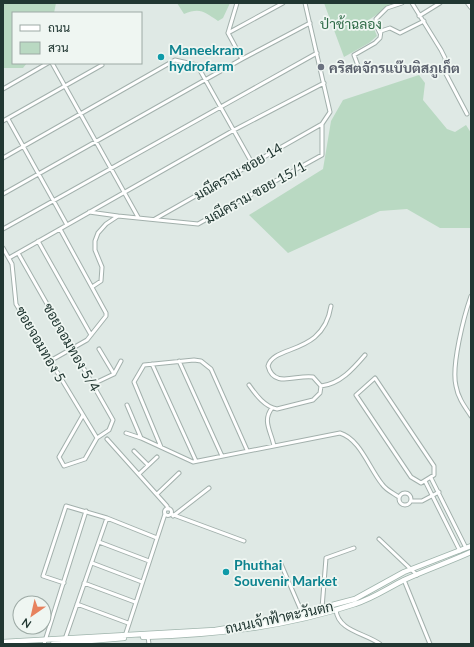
<svg xmlns="http://www.w3.org/2000/svg" width="474" height="647" viewBox="0 0 474 647" font-family="Lato,Sarabun,sans-serif">
<style>
.green{fill:#b9d9c2}
.lines{fill:none;stroke-linecap:round;stroke-linejoin:round}
.minor-casing{stroke:#a2b0ac;stroke-width:5}
.tertiary-casing{stroke:#a2b0ac;stroke-width:6}
.secondary-casing{stroke:#9fb4ac;stroke-width:6}
.minor{stroke:#fff;stroke-width:3}
.tertiary{stroke:#fff;stroke-width:4}
.secondary{stroke:#fff;stroke-width:4.5}
.culture-dot{fill:#0f9aa8;stroke:#eff6f2;stroke-width:1.5}
.worship-dot{fill:#6b7280;stroke:#eff6f2;stroke-width:1.5}
.labels{text-anchor:middle;dominant-baseline:central;stroke-width:3.5;stroke-linejoin:round;paint-order:stroke}
.park-label{font-size:14px;fill:#2f6b47;stroke:#eff6f2}
.culture-label{font-size:14px;font-weight:bold;fill:#0d838f;stroke:#eff6f2;text-anchor:start}
.worship-label{font-size:14px;font-weight:bold;fill:#5b616d;stroke:#eff6f2;text-anchor:start}
.street-label{font-size:14px;fill:#213732;stroke:#eff6f2}
</style>
<rect width="100%" height="100%" fill="#dfe9e5"/>
<path class="green" d="M3 3H56L54 13H13V63H27L23 68H3Z
M177 3H230L223 18 218 21C205 12 200 7 184 14Z
M324 3H395L370 19 377 36 369 43 344 57Z
M419 75 425 83 423 100 447 129 455 132 466 125 471 133V228H440L407 209 380 211 288 253 249 215 323 169 331 121 343 100Z"/>
<g class="lines">
<g class="minor-casing">
<path id="minor" d="M237 3 228 33 242 59
M412 3 441 50 445 58 446 74 467 114
M419 16 440 3
M228 33 283 3
M380 33 376 25V19L387 8 402 3
M52 63 138 217
M360 71 354 55 375 43 380 38 381 31 390 28 400 33 424 21
M3 89 48 63
M8 119 67 225
M3 121 102 65
M3 158 175 60 197 65 252 163
M3 194 242 59 310 23
M89 212 118 216
M155 219 322 124
M3 229 317 53
M38 241 91 335
M3 248 12 264 16 304 97 438
M18 253 113 420 109 430 97 438
M9 258 234 130 324 83
M92 287 101 281 102 267 95 250V241L98 233 106 224 118 216 198 224 322 155V124L330 112 305 3
M471 296C464 316 451 366 456 386 458 398 465 407 471 416
M99 349 114 374
M50 361 87 340 106 316V313L60 229
M179 361 222 456
M152 364 196 461
M375 378 434 466V475L421 483 411 477 356 395Z
M93 384 114 374 121 361
M249 385C256 395 265 407 277 409L313 400 320 393 321 386 313 377C297 374 274 389 268 366 274 344 323 356 331 306
M321 386C340 384 353 369 365 355
M127 405 141 438
M272 408C262 421 271 431 274 446
M83 415 59 457 64 466 85 459 97 438
M126 433 141 438 193 462 340 433C360 439 369 468 382 484 386 490 393 493 399 497
M107 439 167 506 168 509
M161 447 134 382 144 365 194 360 201 361 211 369 247 450
M134 451 148 465
M139 474 157 457
M431 478 466 548
M425 481 460 551
M399 499a6 6 0 1 1 12 0a6 6 0 1 1-12 0Z
M157 494 179 473
M411 501H422L439 492
M164.5 512a3.5 3.5 0 1 1 7 0a3.5 3.5 0 1 1-7 0Z
M171 514 244 541
M173 516 209 488
M379 539 417 575
M99 542 149 561
M92 563 142 582
M281 564 303 615
M404 580 430 644
M64 583 43 576 66 506 107 518 157 538
M84 583 135 602
M77 604 128 623
M322 608 326 558 354 548
M336 610C338 631 365 633 380 644
M125 636 165 514
M148 637 149 644
M65 639 107 518
M44 644 86 511"/>
</g>
<g class="tertiary-casing">
<path id="tertiary" d="M468 3 471 7"/>
</g>
<g class="secondary-casing">
<path id="secondary" d="M143 637C216 635 286 627 355 604 372 599 388 588 404 580 426 570 449 562 471 552
M3 642 215 630 275 620 355 599 404 572 471 546
M53 644 124 638"/>
</g>
<use href="#minor" class="minor"/>
<use href="#tertiary" class="tertiary"/>
<use href="#secondary" class="secondary"/>
</g>
<g class="culture-dot">
<circle cx="161" cy="57" r="4"/>
<circle cx="226" cy="572" r="4"/>
</g>
<circle class="worship-dot" cx="321" cy="67" r="4"/>
<g class="labels">
<g class="park-label">
<text x="351" y="23">ป่าช้าฉลอง</text>
</g>
<g class="culture-label">
<text x="169" y="49">Maneekram<tspan x="169" dy="16">hydrofarm</tspan></text>
<text x="234" y="564">Phuthai<tspan x="234" dy="16">Souvenir Market</tspan></text>
</g>
<g class="worship-label">
<text x="329" y="67">คริสตจักรแบ๊บติสภูเก็ต</text>
</g>
<g class="street-label">
<text transform="translate(238 171) rotate(-30)">มณีคราม ซอย 14</text>
<text transform="translate(255 192) rotate(-29)">มณีคราม ซอย 15/1</text>
<text transform="translate(41 344) rotate(60)">ซอยจอมทอง 5</text>
<text transform="translate(72 347) rotate(60)">ซอยจอมทอง 5/4</text>
<text transform="translate(279 617) rotate(-12)">ถนนเจ้าฟ้าตะวันตก</text>
</g>
</g>
<rect width="474" height="647" fill="none" stroke="#213732" stroke-width="8"/>
<rect x="12" y="12" width="130" height="52" fill="#eff6f2" stroke="#9daaa5"/>
<rect x="20" y="25" width="20" height="6" fill="#ffffff" stroke="#9daaa5"/>
<text x="48" y="32" font-size="12" fill="#213732">ถนน</text>
<rect x="20" y="42" width="20" height="12" fill="#b9d9c2" stroke="#9daaa5"/>
<text x="48" y="52" font-size="12" fill="#213732">สวน</text>
<g transform="translate(32 615) rotate(214)"><circle r="19" fill="#eff6f2" stroke="#9daaa5"/>
<path d="M0-3L7 15L0 10L-7 15Z" fill="#e7825e"/>
<text y="-6" font-size="11" font-weight="bold" text-anchor="middle" fill="#213732">N</text>
</g>
</svg>
